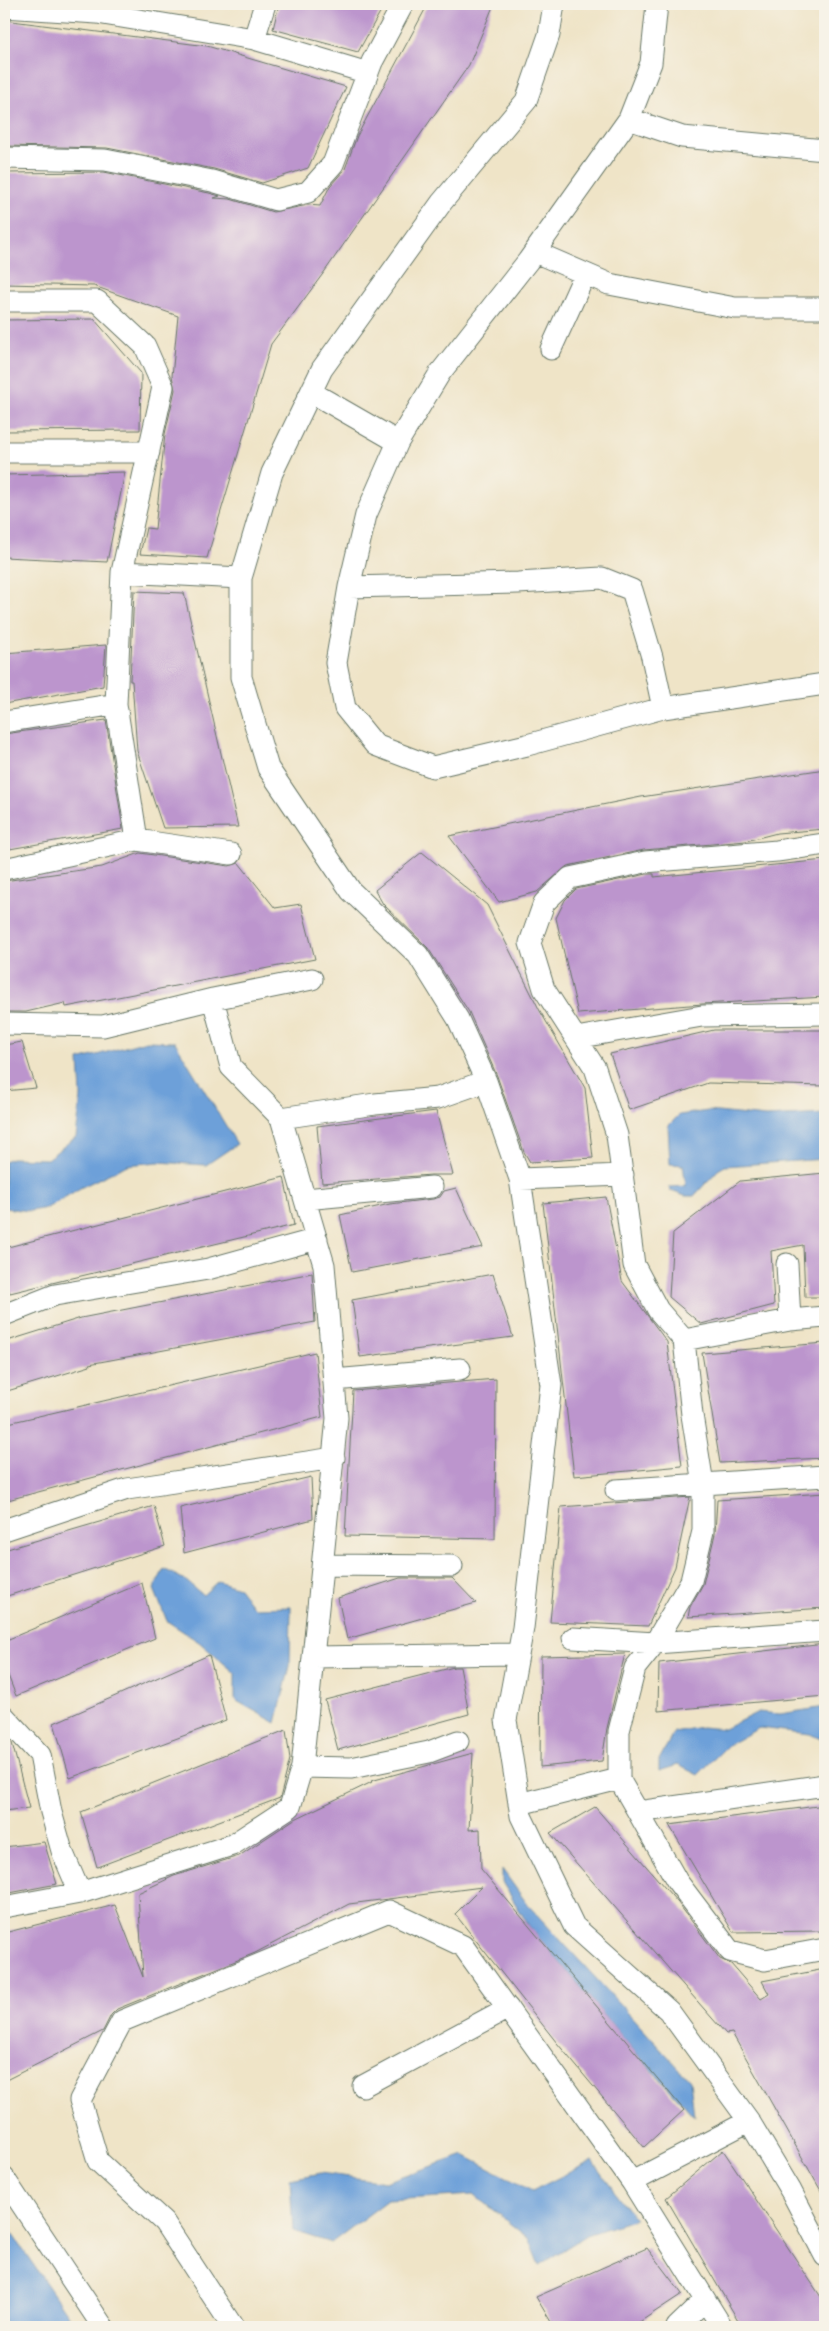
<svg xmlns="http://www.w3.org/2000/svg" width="829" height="2331" viewBox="0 0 829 2331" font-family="'IM FELL English',serif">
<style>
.water{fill:#6da0d9;stroke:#466e86}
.building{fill:#bc95cd}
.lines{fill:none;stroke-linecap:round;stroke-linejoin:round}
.minor-casing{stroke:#687767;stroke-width:23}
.minor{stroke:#fff;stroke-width:21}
</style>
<rect width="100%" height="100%" fill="#f7f3e8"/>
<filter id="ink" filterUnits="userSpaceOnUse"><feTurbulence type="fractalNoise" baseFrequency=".02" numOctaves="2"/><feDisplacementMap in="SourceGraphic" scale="10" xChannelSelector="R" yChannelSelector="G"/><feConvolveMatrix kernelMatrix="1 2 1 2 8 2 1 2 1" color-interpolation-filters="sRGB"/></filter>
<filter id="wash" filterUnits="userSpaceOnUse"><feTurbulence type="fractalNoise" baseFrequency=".0096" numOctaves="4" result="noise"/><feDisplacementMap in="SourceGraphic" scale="20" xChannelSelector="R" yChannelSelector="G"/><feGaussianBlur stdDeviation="1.12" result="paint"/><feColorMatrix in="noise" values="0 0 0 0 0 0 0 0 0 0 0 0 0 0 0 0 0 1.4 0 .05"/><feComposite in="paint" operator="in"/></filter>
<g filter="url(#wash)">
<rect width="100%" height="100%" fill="#efe4c7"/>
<path class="water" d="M146 1041 175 1042 237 1144 206 1165 158 1162 127 1165 82 1187 47 1208 30 1211 4 1208V1161L12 1158 47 1159 76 1137 81 1096 79 1060Z
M708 1111 766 1117 825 1114V1159L725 1166 718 1170 694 1196H685L671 1191 669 1187 686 1186 683 1165 670 1164 668 1126 679 1115Z
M164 1569 185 1580 203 1595 218 1581 239 1588 254 1608 291 1607 290 1666 276 1723 235 1700V1673L199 1642 167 1621 154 1589Z
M825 1707V1741L810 1734 759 1728 728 1745 698 1775 678 1765 659 1771V1760L674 1732 701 1727 724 1729 758 1712 780 1714Z
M502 1869 528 1905 690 2080 694 2116 635 2052 529 1926 502 1882Z
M464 2155 532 2191 592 2161 635 2219 587 2235 539 2265 528 2238 474 2195 388 2200 331 2243 293 2231 290 2179 321 2173 385 2182Z
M4 2222 76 2327H4Z"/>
<g id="blocks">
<path class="building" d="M279 4H369L383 7 358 52 273 29Z
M428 4H494L469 65 325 271 271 344 207 558 140 554 146 528 155 529 165 434 175 390 172 376 178 316 94 286 4 284V173L104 172 209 193 220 196 214 198 230 199 273 212 308 205 320 206 330 186 345 169 357 136Z
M4 20 207 46 346 87 308 168 262 183 214 169 107 148 4 146Z
M94 319 141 373 140 430 4 431V320Z
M125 472 107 562 4 557V475Z
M134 591 184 593 238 827 163 828 137 751 132 681H130Z
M106 645 103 686 4 704V653Z
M106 720 123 829 4 850V734Z
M825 769V829L777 833 746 841 644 850 567 866 537 892 499 902 449 836 641 797Z
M422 852 487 905 540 1011 585 1088 593 1158 530 1162 524 1152 497 1076 469 1012 428 948 383 904 375 890Z
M140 853 229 866 239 863 275 908 301 904 315 959 66 1007 65 1003 26 1012H4V881L102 867Z
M825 860V997L702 1004 578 1014 556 918 565 900 576 889 647 874H654V877Z
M714 1030H825V1086L708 1083 629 1110 610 1054Z
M22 1042 36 1088 4 1091V1045Z
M436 1111 453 1175H431L322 1183 317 1126Z
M825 1173V1297H805L803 1245 771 1251 774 1305 701 1324 669 1297 673 1233 740 1181Z
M284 1177 294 1225 10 1293 4 1280V1248Z
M456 1188 483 1247 352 1272 340 1215 390 1204 433 1199 440 1197 444 1191Z
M606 1197 622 1281 667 1342 682 1466 574 1476 543 1203Z
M312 1273 315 1322 89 1364 90 1366 4 1392V1342L81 1318Z
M493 1274 513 1337 360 1357 352 1300Z
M825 1343V1458L720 1463 702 1353Z
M315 1352 322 1417 4 1501V1424Z
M496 1379 495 1539 345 1536 353 1391Z
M311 1477 313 1519 184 1553 180 1508Z
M825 1493V1608L688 1617 690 1607 703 1584 715 1534 717 1500Z
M690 1497 675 1567 648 1626 550 1622 561 1507Z
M154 1506 165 1546 4 1597V1550Z
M400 1578H452L476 1603 347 1639 338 1598Z
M142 1583 155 1638 16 1696 4 1665V1641Z
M825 1644V1696L658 1711 659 1663Z
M625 1654 607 1728 602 1761 540 1767 541 1656Z
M209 1655 226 1720 70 1778 54 1723Z
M454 1667H460L469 1714 338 1750 325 1700Z
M286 1730 290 1759 280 1798 97 1867 81 1812Z
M4 1734 12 1743 29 1808 4 1811Z
M473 1753 469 1830 480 1829 481 1869 684 2110 644 2147 557 2043 455 1914 482 1887 349 1904 255 1953 117 2009 111 2015 103 2031 4 2081V1933L115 1905 143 1977 138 1893 174 1876 239 1856 293 1820 372 1782 371 1781Z
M825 1805V1931L733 1932 669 1825Z
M595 1807 678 1903 720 1959 731 1964 761 1999 769 1994 762 1981 825 1969V2198L732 2033 726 2034 550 1833Z
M44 1842 57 1884 4 1894V1847Z
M723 2150 825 2303V2327H742L666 2198Z
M647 2248 682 2294 632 2327H554L536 2297Z"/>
</g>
</g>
<g filter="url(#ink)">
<use href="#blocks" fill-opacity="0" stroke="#687767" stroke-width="1"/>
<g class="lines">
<g class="minor-casing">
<path id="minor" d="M554 4 549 35 526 101 442 202 322 369 272 473 241 578V677L268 768 351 891 418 955 458 1019 486 1081 520 1179 551 1385 523 1628 506 1720 521 1816 574 1926 669 2011 749 2121 791 2191 825 2256
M4 7 97 13 254 39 368 73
M254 39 265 4
M629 119 651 63 657 4
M4 158 105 160 212 181 276 200 308 192 333 164 372 62 403 4
M535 252 609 284 735 308H825
M4 301H97L145 346 163 387 122 572 241 578
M551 349 585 274
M311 392 398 442 366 515 349 587 336 663 345 708 375 745 433 767 527 745 663 708 652 657 632 590 602 578 518 583 349 587
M398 442 440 373 528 261 629 119 682 137 825 150
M4 452H149
M122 572 116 704 137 840
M663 708 825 684
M4 722 116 704
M4 869 137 840 231 854
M4 1024 103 1026 213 999 312 979
M576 1038 702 1016 825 1014
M281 1118 375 1104 438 1098 486 1081
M520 1179 623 1175
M305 1199 432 1187
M787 1264 790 1320
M4 1315 55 1295 208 1269 317 1239
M684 1340 658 1310 634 1265 617 1135 595 1068 544 989 530 943 544 903 570 878 645 862 777 851 825 844
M334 1380 460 1369
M616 1490 703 1484 692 1415 684 1340 790 1320 825 1317
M4 1530 127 1489 334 1458
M323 1565 452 1566
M573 1638 655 1643 825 1631
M314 1657 518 1654
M4 1716 40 1755 51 1812 62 1851 80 1893
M302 1767 351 1768 429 1752 458 1741
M619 1779V1731L635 1668 655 1643 691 1581 703 1531V1484L825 1476
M825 1785 638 1812 677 1881 730 1951 765 1960 825 1949
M519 1804 619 1779 638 1812
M4 1907 80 1893 232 1845 290 1807 302 1767 337 1418 324 1265 281 1118 231 1067 213 999
M363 2086 508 2008
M4 2178 103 2327
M632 2182 749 2121
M233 2327 164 2222 98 2161 80 2100 122 2021 389 1911 463 1946 632 2182 722 2327
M677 2327 705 2300"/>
</g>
<use href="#minor" class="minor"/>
</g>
</g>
<rect width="829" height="2331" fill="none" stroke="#f7f3e8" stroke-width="20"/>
</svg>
